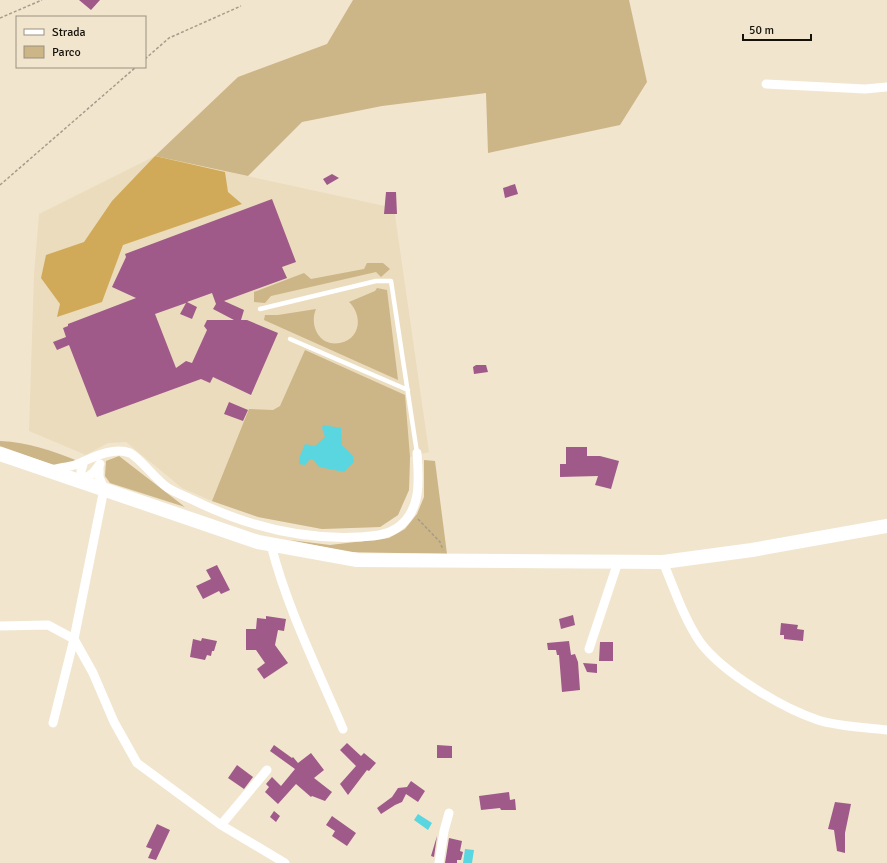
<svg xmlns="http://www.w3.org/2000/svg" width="887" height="863" viewBox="0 0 887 863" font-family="Signika,sans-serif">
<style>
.built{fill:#ebdcbd}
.green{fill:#ccb587}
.forest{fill:#d1aa59}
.water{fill:#5ad6e0}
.building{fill:#9f5a8a;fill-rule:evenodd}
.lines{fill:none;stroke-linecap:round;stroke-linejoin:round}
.path{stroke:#a59c8a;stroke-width:1.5;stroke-dasharray:3 2;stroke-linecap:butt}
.lane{stroke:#fff;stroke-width:4.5}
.street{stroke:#fff;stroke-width:9}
.primary{stroke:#fff;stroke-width:14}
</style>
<rect width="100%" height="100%" fill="#f1e5ce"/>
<path class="built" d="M155 156 394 208 429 452 410 457 409 490 398 515 380 527 322 529 258 517 212 501 182 488 126 442 108 443 86 455 29 431 34 274 39 214Z"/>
<path class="green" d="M353 0H629L647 82 620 125 488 153 486 93 382 106 302 122 248 176 155 156 238 77 327 44Z
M367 263H383L390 269 381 277 376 272 271 296 265 303 254 302V292L304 273 311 279 364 269Z
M377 288 387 290 398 380 264 320 265 315H278L316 309C309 325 319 347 340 343 362 338 362 314 349 302L375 291Z
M305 350 405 395 410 457 409 490 398 515 380 527 322 529 258 517 212 501 249 409 273 410 280 406Z
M0 441C29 442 52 451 78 461L56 466 0 446Z
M119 456 185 507 110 483 105 476 106 461Z
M424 460 435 461 447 554 348 552 290 540 330 545 389 538 405 529 417 514 424 497Z"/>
<path class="forest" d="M155 156 225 172 228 192 242 204 123 245 102 302 57 317 60 304 41 278 46 255 84 242 112 201Z"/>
<path class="water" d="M323 425 341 428 342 445 353 456 354 462 344 472 319 467 313 459 309 460 305 465 299 464 300 456 305 444 315 446 325 437 322 428Z
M418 814 432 823 428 830 414 820Z
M465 849 474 850 472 863H463Z"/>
<path class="building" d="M79 0H100L91 10Z
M332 174 339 178 327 185 323 179Z
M515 184 518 194 505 198 503 188Z
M386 192H396L397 214H384Z
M272 199 296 262 282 267 287 278 224 301 244 310 241 320H247L278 333 251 395 213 377 210 383 201 379 97 417 69 345 57 350 53 342 66 337 63 328 68 326V324L136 298 112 287 126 257 125 254ZM212 293 216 304 213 309 234 320H207L204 326 207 330 192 363 186 361 176 368 155 314 186 303 180 314 192 319 197 307 187 302Z
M476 365H486L488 372 474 374 473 367Z
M229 402 248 410 243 421 224 414Z
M566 447H587V456H600L619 461 611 489 595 485 598 476 560 477V464H566Z
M217 565 230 590 221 594 219 591 203 599 196 586 211 579 206 570Z
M573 615 575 625 561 629 559 619Z
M266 616 286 619 284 631 278 630 275 645 288 663 264 679 257 669 265 663 256 650H246V629H256L257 618 266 619Z
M781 623 798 625 797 629 804 630 803 641 784 639V635H780Z
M202 638 217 641 214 651H212L211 656 207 655 205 660 190 657 193 639 201 641Z
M569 641 571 655 575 654 578 662 580 690 562 692 559 655H557L556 650H548L547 643Z
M600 642H613V661H599Z
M583 663 597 664V673L587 672Z
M347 743 361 756 364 753 376 763 369 771 367 770 348 795 340 784 356 766 340 750Z
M274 745 292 758 293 757 298 763 311 753 324 770 314 778 332 792 325 801 312 796 311 797 296 784 278 804 265 792 269 787 266 784 272 777 281 786 295 769 270 751Z
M437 745 452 746V758H437Z
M237 765 253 777 244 789 228 778Z
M411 781 425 791 418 802 406 794 402 802 395 805 381 814 377 808 392 797 398 788 407 787Z
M509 792 510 800 515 799 516 810H501L500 808 481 810 479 796Z
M835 802 851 804 845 833V853L837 851 834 830 828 829Z
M274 811 280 816 276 822 270 817Z
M332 816 356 833 347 846 332 836 335 831 326 825Z
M157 824 170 830 156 860 148 858 152 849 146 847Z
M437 836 434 857 431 856Z
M449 838 462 841 460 851 463 852 461 860H457V863H445Z"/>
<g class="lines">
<path class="path" d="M0 18 42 0
M145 59 169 38 241 6
M0 185 136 67
M418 519 440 542 443 550"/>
<path class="lane" d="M260 309 376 281H391L417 453
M290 339 408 390"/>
<path class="street" d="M766 84 865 89 887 87
M99 465V477L104 489 74 639 93 673 114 722 137 763 221 825 285 863
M51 470C59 468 67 467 75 465 90 459 113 446 130 453 140 458 157 481 168 488 176 493 185 496 193 500 244 525 301 540 359 537 373 536 385 536 397 528 422 511 419 479 417 453
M82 481 93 473 100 464
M82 481 81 471 84 461
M271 545C287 608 317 668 343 729
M663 562C674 588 684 619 700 642 723 673 782 708 818 720 835 726 868 728 887 730
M0 626 48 625 74 639 53 723
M589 649 618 562
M221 825 267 770
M439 863 444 831 449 813"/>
<path class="primary" d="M0 454 258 542 357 560 663 562 752 550 887 526"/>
</g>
<rect x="16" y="16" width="130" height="52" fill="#f1e5ce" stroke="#999180"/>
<rect x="24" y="29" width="20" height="6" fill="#ffffff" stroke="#999180"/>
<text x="52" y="36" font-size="12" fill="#16120a">Strada</text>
<rect x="24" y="46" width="20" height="12" fill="#ccb587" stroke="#999180"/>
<text x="52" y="56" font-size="12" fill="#16120a">Parco</text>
<path d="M743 34v6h68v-6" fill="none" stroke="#16120a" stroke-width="2"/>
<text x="749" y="34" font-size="12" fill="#16120a" stroke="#f1e5ce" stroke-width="3" paint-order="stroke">50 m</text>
</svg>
